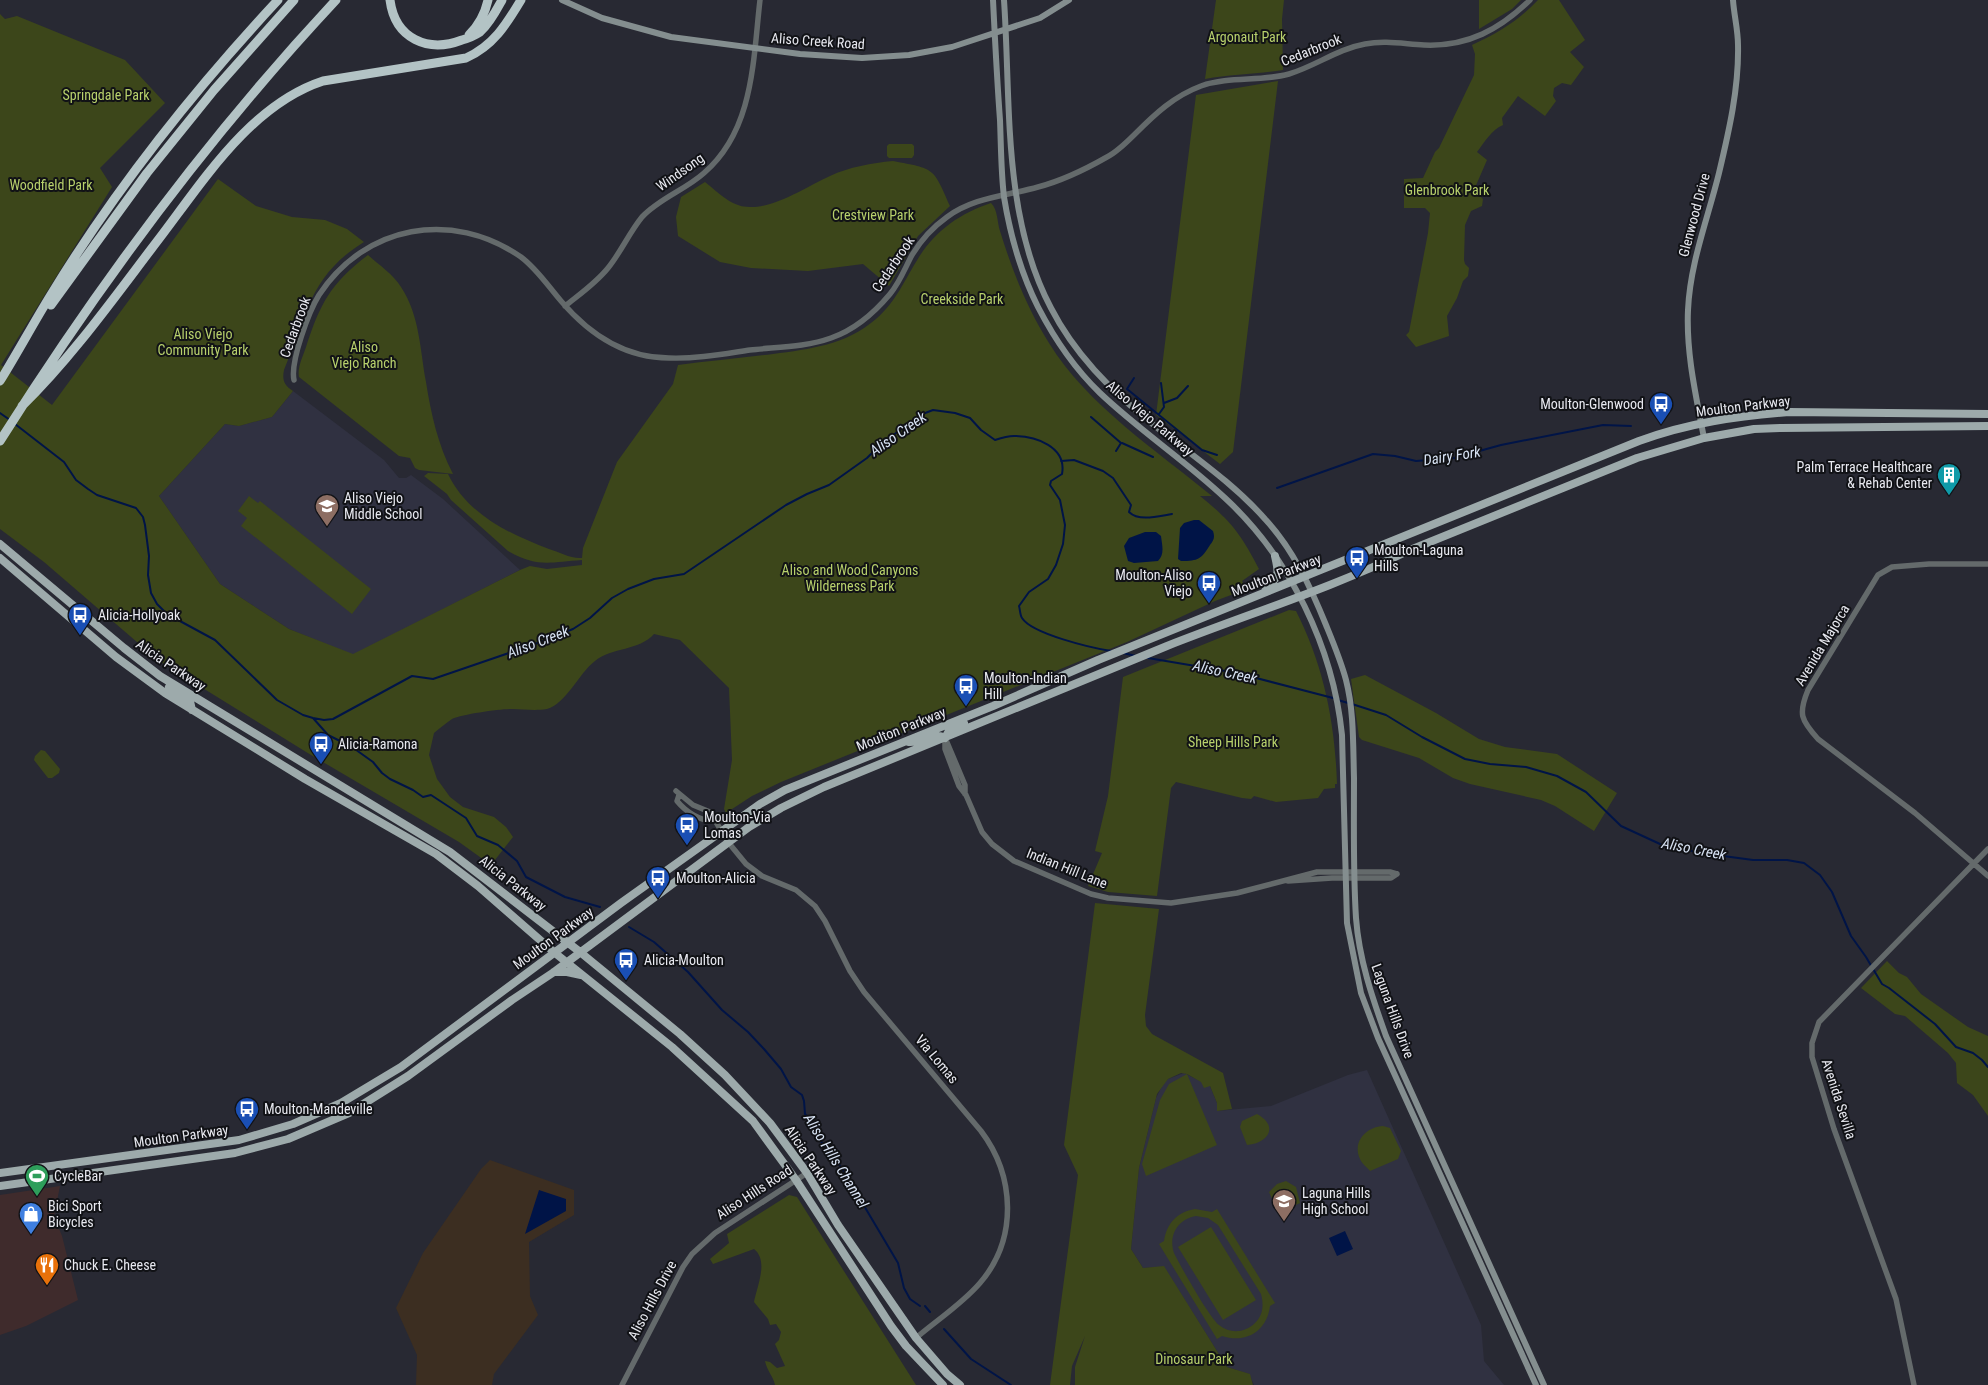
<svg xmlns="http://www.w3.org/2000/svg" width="1988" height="1385" viewBox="0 0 1988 1385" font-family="'Roboto Condensed',sans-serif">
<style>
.commercial{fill:#3f2b2c}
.industrial{fill:#3c2e21}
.built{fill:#303141}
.green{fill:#3c461a;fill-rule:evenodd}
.water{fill:#001447}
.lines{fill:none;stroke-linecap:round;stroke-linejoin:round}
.stream{stroke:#001447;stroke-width:2}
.tertiary{stroke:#646a6b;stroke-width:5.5}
.secondary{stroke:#848e8f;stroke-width:6}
.primary{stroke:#9daaab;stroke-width:8}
.motorway{stroke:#b3c3c5;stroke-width:9}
.labels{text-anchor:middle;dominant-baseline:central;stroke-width:4;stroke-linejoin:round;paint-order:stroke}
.park-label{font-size:14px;fill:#b8d16c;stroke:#111216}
.street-label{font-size:14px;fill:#e8e9f0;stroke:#111216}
.poi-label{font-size:14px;fill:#e8e9f0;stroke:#111216;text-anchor:start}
.water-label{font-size:15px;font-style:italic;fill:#d8e3f4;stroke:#111216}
</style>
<rect width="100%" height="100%" fill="#282933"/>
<path class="commercial" d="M60 1186 54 1216 62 1236 78 1300 26 1326 0 1335V1195Z"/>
<path class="industrial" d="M490 1160 574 1190V1215L529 1242 530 1296 538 1315 494 1374 492 1385H416L417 1355 396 1308 423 1253 481 1169Z"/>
<path class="built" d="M293 391 384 460 399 478H406L411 475 443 499 520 570 353 655 289 629 220 584 159 496 225 424 239 426 272 417Z
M1367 1070 1481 1325 1484 1361 1504 1385H1254L1249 1374 1227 1367 1164 1267 1143 1268 1131 1249 1139 1168 1156 1098 1163 1084 1168 1079 1184 1073 1210 1086 1217 1103V1111L1271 1106 1348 1075Z"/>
<path class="green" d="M1216 0H1284L1282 19 1283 70C1257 74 1231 74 1205 79Z
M1479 0H1521L1512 9 1479 29Z
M1538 0H1559L1585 40 1570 52 1584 67 1571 85 1562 83 1554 88 1553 96 1556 101 1545 116 1518 96 1502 118 1503 125C1492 129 1484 143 1477 152L1487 160 1474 190 1483 199 1482 206 1471 211 1465 225 1464 260 1465 264 1469 268 1468 276 1463 281 1457 298 1447 316 1449 336 1416 347 1406 335 1409 332 1428 233 1430 213 1425 208H1404V179L1423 178 1435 152 1439 148 1474 75 1475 54 1472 45C1498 33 1518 21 1538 0Z
M0 14 5 19 17 16 125 60 165 103 100 168 112 187 1 365 52 405 218 179 256 206 292 217 325 220 347 229 364 242C310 275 306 316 284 370 282 380 284 385 293 391L272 417 239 426 225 424 159 496 220 584 289 629 353 654 520 570 530 566 547 569 582 565V560C550 562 538 568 508 551L451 500 447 494 424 476 428 473 448 474C467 514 509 534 549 549 559 552 571 559 582 558L583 548 617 462 673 384 678 365C709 361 741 358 773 354 810 349 846 345 876 319 896 302 905 279 919 257 936 230 961 213 991 203 998 210 997 222 1000 231 1012 270 1027 308 1049 343 1087 405 1156 450 1212 496H1200C1231 521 1241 534 1259 569L1242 581 1247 589 1215 601 1127 642 781 782 752 796 726 813 724 809 732 760 729 688 680 640 654 634C639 651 612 647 595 661 579 673 566 704 547 709 534 711 524 709 512 709 500 709 463 714 452 719 446 723 440 728 434 733L429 755 437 779 450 797 463 807 494 817 506 827 513 837 491 865 459 842 311 755 159 661 44 562 0 529Z
M1278 81 1233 452 1220 464 1156 415 1196 95Z
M889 144H912L914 146V155L912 158H889L887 156V146Z
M893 161C935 169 933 167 950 206L918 236 889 286 863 264 808 271 751 268 720 262 678 236 676 217 681 197 705 182C714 189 723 198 733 203 762 218 803 188 830 176 849 167 872 163 893 161Z
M368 255C379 265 393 274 401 287 420 316 420 350 426 382 431 414 438 445 453 474L419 470 415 468 410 458 399 456 299 377C297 368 303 356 306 347 320 304 330 284 368 255Z
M249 496 258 503 260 501 371 589 352 614 241 526 247 518 238 511Z
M1289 610 1296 611C1324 666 1335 723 1337 784H1335V788L1324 789 1318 798 1276 802 1254 796 1251 799 1242 798 1176 782 1171 788 1157 896 1108 892 1088 886 1102 853 1095 851 1108 796 1123 677Z
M1365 675 1436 713 1479 739 1505 747 1557 754 1617 793 1594 831 1555 806 1541 800 1470 784 1453 778 1419 758 1362 740 1359 737 1351 679Z
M41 750 45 751 60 769 59 773 52 778H48L34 760 35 756Z
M1095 903 1159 909 1145 1015 1146 1026 1152 1034 1223 1073 1232 1109 1217 1111V1103L1210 1086 1204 1088 1201 1082 1187 1074 1217 1145 1146 1176 1142 1164 1160 1100 1169 1084 1187 1074 1181 1073 1168 1079 1157 1094 1139 1168 1131 1249 1143 1268 1164 1266 1227 1367 1250 1374 1253 1385H1075V1367L1085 1336 1072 1366 1070 1385H1050L1078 1175 1064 1145Z
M1887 961 1899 973 1907 977 1921 994 1968 1027 1988 1036V1116L1973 1095 1957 1083 1956 1063 1948 1053 1905 1016 1895 1014 1861 988Z
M1257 1114C1279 1126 1269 1143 1247 1145L1240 1127 1242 1121Z
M1383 1126 1390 1128 1401 1151 1398 1159 1370 1171C1367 1167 1362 1164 1360 1159 1352 1142 1366 1127 1383 1126Z
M1286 1181 1296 1187 1300 1203 1283 1211 1276 1208 1269 1192 1277 1184Z
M789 1195 797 1197 916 1385H775C773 1376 767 1371 765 1361L770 1362 777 1368 785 1366 775 1344 779 1340 781 1332 776 1324 770 1325 768 1319 754 1302C757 1286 769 1261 754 1249L713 1264 710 1259 729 1243 727 1234Z
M1195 1209 1212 1212 1217 1209 1275 1303 1270 1306C1267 1331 1246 1344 1222 1336L1217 1339 1159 1244 1164 1241C1167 1223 1177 1212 1195 1209ZM1196 1216 1208 1218 1218 1225 1261 1294C1264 1305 1263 1315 1255 1323 1245 1333 1230 1334 1219 1325 1209 1317 1181 1267 1174 1253 1168 1235 1178 1219 1196 1216Z
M1211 1227 1256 1300 1223 1320 1178 1247Z"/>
<path class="water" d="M1194 520H1199L1213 531C1215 537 1214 540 1210 545 1201 559 1199 561 1181 561L1178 559 1180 528 1184 523Z
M1145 532H1156L1161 536C1162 545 1165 554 1158 561L1134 563 1128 561 1124 546 1129 538Z
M539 1190 566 1199V1211L525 1234Z
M1345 1231 1353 1249 1337 1256 1329 1238Z"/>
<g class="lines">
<path class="stream" d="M1134 378 1127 389 1202 450 1217 455
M1164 403 1177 398 1188 386
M0 413 10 420
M1159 414 1164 407 1161 383
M1091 417 1121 443 1116 451
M15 424 64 462 76 480 88 489 97 495 136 508 143 517 145 525 149 556 148 575 151 593 157 604 167 614 215 640 277 700 303 715 313 718 324 720 333 719 412 676 433 679 535 644 573 629 590 618 612 598 628 589 654 579 684 574 786 505 807 494 829 485 867 458 880 445 920 415 933 410 955 413 970 418 981 430 995 440C1001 438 1008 436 1014 436 1036 436 1067 447 1062 474L1051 481 1050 485 1060 500 1065 525 1063 544 1056 565 1048 579 1029 592 1019 606C1020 609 1020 615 1022 618 1032 634 1092 648 1111 651
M1122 443 1153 457
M1061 461 1074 460 1103 471 1113 478 1131 505 1129 512C1139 522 1159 516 1172 514
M1277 488 1373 454 1395 456 1416 461 1454 458 1501 445 1603 425 1631 426
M1123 653 1136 656
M1148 658 1237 673 1333 698
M1338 700 1348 703
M1352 704 1386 715 1422 737 1465 759 1490 764 1526 767 1557 776 1586 792 1621 826 1660 844 1701 853 1753 860H1787L1804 863 1820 875 1832 892 1851 936 1866 957 1882 984 1889 988 1935 1024 1956 1047 1973 1053 1982 1060 1988 1067
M313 718 328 735 352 747 373 762 382 773 390 779 413 790 423 797 431 795 466 818 477 836 498 845 517 861 526 877 565 897 600 907
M629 927 654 942 688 972 722 1010 748 1032 764 1049 781 1069 791 1087 802 1095 804 1101 805 1114 816 1126V1135L841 1167 898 1263 904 1288 910 1299 920 1306
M925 1306 930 1312
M944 1329 971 1359 1011 1385"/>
<path class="tertiary" d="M565 306C580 294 596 283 608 268 621 252 629 233 642 217 660 198 685 190 704 173 754 130 753 60 760 0
M294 380C290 362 309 311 319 295 365 225 452 209 521 257 537 269 548 286 561 301 589 334 624 358 669 358 696 359 723 354 750 350 777 347 806 347 831 338 854 330 875 312 890 294 900 282 905 268 912 255 921 240 933 227 947 217 974 197 1007 196 1038 187 1061 181 1086 169 1107 157 1117 152 1127 142 1135 134 1155 114 1174 96 1201 86 1230 76 1260 82 1289 74 1316 66 1337 49 1365 44 1385 40 1404 44 1424 45 1468 47 1500 29 1530 0
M1988 564H1929L1892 567 1878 575 1808 690C1798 714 1801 720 1818 739L1915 813 1988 876
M945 738V749L959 786 966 795 982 832 992 844 1014 861 1091 894 1108 898 1171 903 1237 893 1317 872H1390L1397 874
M946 740 965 785V794
M676 791 693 805 710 812 728 842 746 864 762 876 796 890 815 906 825 921 850 971 864 992 981 1131C1015 1176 1018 1239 980 1283 962 1304 937 1320 916 1338
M679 795 677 801C686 812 700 821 714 821
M1288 881 1332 878H1391L1397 874
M622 1385 683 1267 692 1254 715 1233 807 1173
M1914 1385 1896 1299 1834 1129 1812 1057V1043L1819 1022 1988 849"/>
<path class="secondary" d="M562 0 602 18 671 37 800 54 862 58 909 55 952 47 1040 18 1069 0
M993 0C995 40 997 80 1000 120 1001 145 1001 172 1004 197 1010 234 1021 273 1038 307 1054 338 1075 369 1100 393 1140 431 1186 461 1225 498 1290 558 1333 647 1342 735L1347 923 1361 993 1378 1038 1536 1385
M1004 0C1011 101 1002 216 1051 308 1076 357 1116 396 1159 429 1196 458 1234 484 1265 519 1293 549 1311 588 1326 625 1333 642 1341 661 1346 680 1354 711 1353 745 1354 778 1354 824 1353 871 1356 918 1359 959 1372 997 1386 1036L1544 1385
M1704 438C1696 396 1686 353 1688 310 1690 263 1708 218 1719 173 1729 131 1739 88 1738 45 1738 30 1734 15 1733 0"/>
<path class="primary" d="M0 544 124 648 160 676 450 852 580 952 680 1034 725 1075 770 1123 807 1173 838 1225 916 1338 947 1374 960 1385
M0 558 116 657 165 693 305 779 436 854 478 886 555 953 672 1047 753 1121 796 1180 891 1326 906 1346 943 1385
M1265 591C1278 576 1280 577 1275 556
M169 687 190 701 192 710
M909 742C922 743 933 731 945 738L950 729 964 723
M554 972H567L581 975
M0 1173 239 1140 293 1124 341 1103 401 1067 621 903 760 804 785 790 993 706 1098 660 1639 441C1688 423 1737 416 1789 412L1988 414
M0 1186 235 1153 288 1139 349 1113 408 1076 512 1000 554 972 749 827 781 808 824 787C939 740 1053 693 1167 646 1248 614 1332 588 1410 550L1637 458 1704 438 1754 429 1781 428 1988 426"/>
<path class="motorway" d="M390 0C395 39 428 53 462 40 469 38 474 36 480 32 490 23 496 11 502 0
M469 35C479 25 485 14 488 0
M51 305 147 173 214 90 294 0
M0 381C18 352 34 322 52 293 115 190 196 88 278 0
M22 406C70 359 111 302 152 248 199 188 247 106 323 81L466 58C493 46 506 25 521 0
M0 441C99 284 210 135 336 0"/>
</g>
<defs>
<g id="bus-pin" transform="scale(1.25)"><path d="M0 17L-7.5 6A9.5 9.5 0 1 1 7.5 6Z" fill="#1a4fb4" stroke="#111216"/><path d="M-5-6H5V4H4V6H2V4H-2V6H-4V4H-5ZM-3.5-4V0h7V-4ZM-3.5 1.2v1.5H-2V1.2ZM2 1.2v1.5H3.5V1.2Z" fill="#fff"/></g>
<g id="building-pin" transform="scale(1.25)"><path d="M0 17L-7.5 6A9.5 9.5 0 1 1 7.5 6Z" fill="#0f9aa8" stroke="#111216"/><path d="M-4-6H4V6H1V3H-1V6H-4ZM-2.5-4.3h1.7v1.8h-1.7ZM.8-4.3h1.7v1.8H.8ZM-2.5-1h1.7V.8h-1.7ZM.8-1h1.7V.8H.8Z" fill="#fff"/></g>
<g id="school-pin" transform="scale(1.25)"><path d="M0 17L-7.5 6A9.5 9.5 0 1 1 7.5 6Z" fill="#8d6e63" stroke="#111216"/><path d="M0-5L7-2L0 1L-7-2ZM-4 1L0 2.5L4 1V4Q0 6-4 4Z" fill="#fff"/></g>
<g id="stadium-pin" transform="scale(1.25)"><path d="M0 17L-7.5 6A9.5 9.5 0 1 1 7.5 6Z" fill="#2e9e5b" stroke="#111216"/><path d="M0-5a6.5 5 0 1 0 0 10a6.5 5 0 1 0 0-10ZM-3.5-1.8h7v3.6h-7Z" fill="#fff"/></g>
<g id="shop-pin" transform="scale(1.25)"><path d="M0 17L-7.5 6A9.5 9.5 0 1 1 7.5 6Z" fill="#3f7fe0" stroke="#111216"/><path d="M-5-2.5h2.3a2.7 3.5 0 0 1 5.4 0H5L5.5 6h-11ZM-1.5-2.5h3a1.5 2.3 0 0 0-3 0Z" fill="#fff"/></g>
<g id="restaurant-pin" transform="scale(1.25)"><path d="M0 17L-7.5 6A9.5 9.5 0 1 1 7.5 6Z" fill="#e8710a" stroke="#111216"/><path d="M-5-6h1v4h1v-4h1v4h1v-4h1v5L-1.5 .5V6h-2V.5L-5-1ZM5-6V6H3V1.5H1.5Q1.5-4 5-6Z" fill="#fff"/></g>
</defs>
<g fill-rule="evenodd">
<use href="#bus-pin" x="1661" y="404"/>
<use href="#building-pin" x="1949" y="475"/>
<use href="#school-pin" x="327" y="506"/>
<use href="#bus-pin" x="1357" y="558"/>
<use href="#bus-pin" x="1209" y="583"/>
<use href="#bus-pin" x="80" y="615"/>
<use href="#bus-pin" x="966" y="686"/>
<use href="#bus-pin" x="321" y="744"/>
<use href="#bus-pin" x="687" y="825"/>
<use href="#bus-pin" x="658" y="878"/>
<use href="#bus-pin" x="626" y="960"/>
<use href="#bus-pin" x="247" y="1109"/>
<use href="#stadium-pin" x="37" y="1176"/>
<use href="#school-pin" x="1284" y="1201"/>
<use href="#shop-pin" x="31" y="1214"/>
<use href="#restaurant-pin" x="47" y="1265"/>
</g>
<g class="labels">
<g class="park-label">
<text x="1247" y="37">Argonaut Park</text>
<text x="106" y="95">Springdale Park</text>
<text x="51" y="185">Woodfield Park</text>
<text x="1447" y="190">Glenbrook Park</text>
<text x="873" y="215">Crestview Park</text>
<text x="962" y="299">Creekside Park</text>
<text x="203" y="334">Aliso Viejo<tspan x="203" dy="16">Community Park</tspan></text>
<text x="364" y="347">Aliso<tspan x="364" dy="16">Viejo Ranch</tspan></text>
<text x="850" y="570">Aliso and Wood Canyons<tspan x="850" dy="16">Wilderness Park</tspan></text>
<text x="1233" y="742">Sheep Hills Park</text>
<text x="1194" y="1359">Dinosaur Park</text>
</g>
<g class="street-label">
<text transform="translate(818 41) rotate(4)">Aliso Creek Road</text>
<text transform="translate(1311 50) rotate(-22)">Cedarbrook</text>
<text transform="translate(680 172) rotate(-35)">Windsong</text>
<text transform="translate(1694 215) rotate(-75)">Glenwood Drive</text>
<text transform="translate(893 264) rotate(-56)">Cedarbrook</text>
<text transform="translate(295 327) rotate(-70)">Cedarbrook</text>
<text transform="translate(1743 406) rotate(-7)">Moulton Parkway</text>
<text transform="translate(1150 418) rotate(40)">Aliso Viejo Parkway</text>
<text transform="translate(1276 575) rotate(-21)">Moulton Parkway</text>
<text transform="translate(1822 645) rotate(-59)">Avenida Majorca</text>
<text transform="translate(171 665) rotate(34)">Alicia Parkway</text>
<text transform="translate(901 729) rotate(-22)">Moulton Parkway</text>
<text transform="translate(1067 868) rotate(22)">Indian Hill Lane</text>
<text transform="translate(513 883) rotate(38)">Alicia Parkway</text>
<text transform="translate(553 938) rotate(-36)">Moulton Parkway</text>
<text transform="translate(1393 1011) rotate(70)">Laguna Hills Drive</text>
<text transform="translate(937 1059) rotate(50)">Via Lomas</text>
<text transform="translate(1839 1099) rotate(72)">Avenida Sevilla</text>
<text transform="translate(181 1136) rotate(-8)">Moulton Parkway</text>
<text transform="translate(811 1160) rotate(56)">Alicia Parkway</text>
<text transform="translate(754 1192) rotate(-33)">Aliso Hills Road</text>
<text transform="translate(652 1300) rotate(-62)">Aliso Hills Drive</text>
</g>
<g class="poi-label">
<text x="1644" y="404" text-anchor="end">Moulton-Glenwood</text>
<text x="1932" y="467" text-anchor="end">Palm Terrace Healthcare<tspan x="1932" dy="16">&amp; Rehab Center</tspan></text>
<text x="344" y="498">Aliso Viejo<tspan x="344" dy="16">Middle School</tspan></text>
<text x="1374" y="550">Moulton-Laguna<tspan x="1374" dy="16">Hills</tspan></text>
<text x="1192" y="575" text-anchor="end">Moulton-Aliso<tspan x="1192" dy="16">Viejo</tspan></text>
<text x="98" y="615">Alicia-Hollyoak</text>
<text x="984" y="678">Moulton-Indian<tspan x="984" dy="16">Hill</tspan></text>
<text x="338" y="744">Alicia-Ramona</text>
<text x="704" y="817">Moulton-Via<tspan x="704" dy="16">Lomas</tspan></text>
<text x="676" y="878">Moulton-Alicia</text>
<text x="644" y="960">Alicia-Moulton</text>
<text x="264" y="1109">Moulton-Mandeville</text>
<text x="54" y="1176">CycleBar</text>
<text x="1302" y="1193">Laguna Hills<tspan x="1302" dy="16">High School</tspan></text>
<text x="48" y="1206">Bici Sport<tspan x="48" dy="16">Bicycles</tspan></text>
<text x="64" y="1265">Chuck E. Cheese</text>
</g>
<g class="water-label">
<text transform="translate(898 434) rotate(-35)">Aliso Creek</text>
<text transform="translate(1452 456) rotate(-9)">Dairy Fork</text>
<text transform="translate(538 642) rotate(-21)">Aliso Creek</text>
<text transform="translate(1225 672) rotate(12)">Aliso Creek</text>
<text transform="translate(1694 849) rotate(11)">Aliso Creek</text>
<text transform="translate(836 1161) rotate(58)">Aliso Hills Channel</text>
</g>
</g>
</svg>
